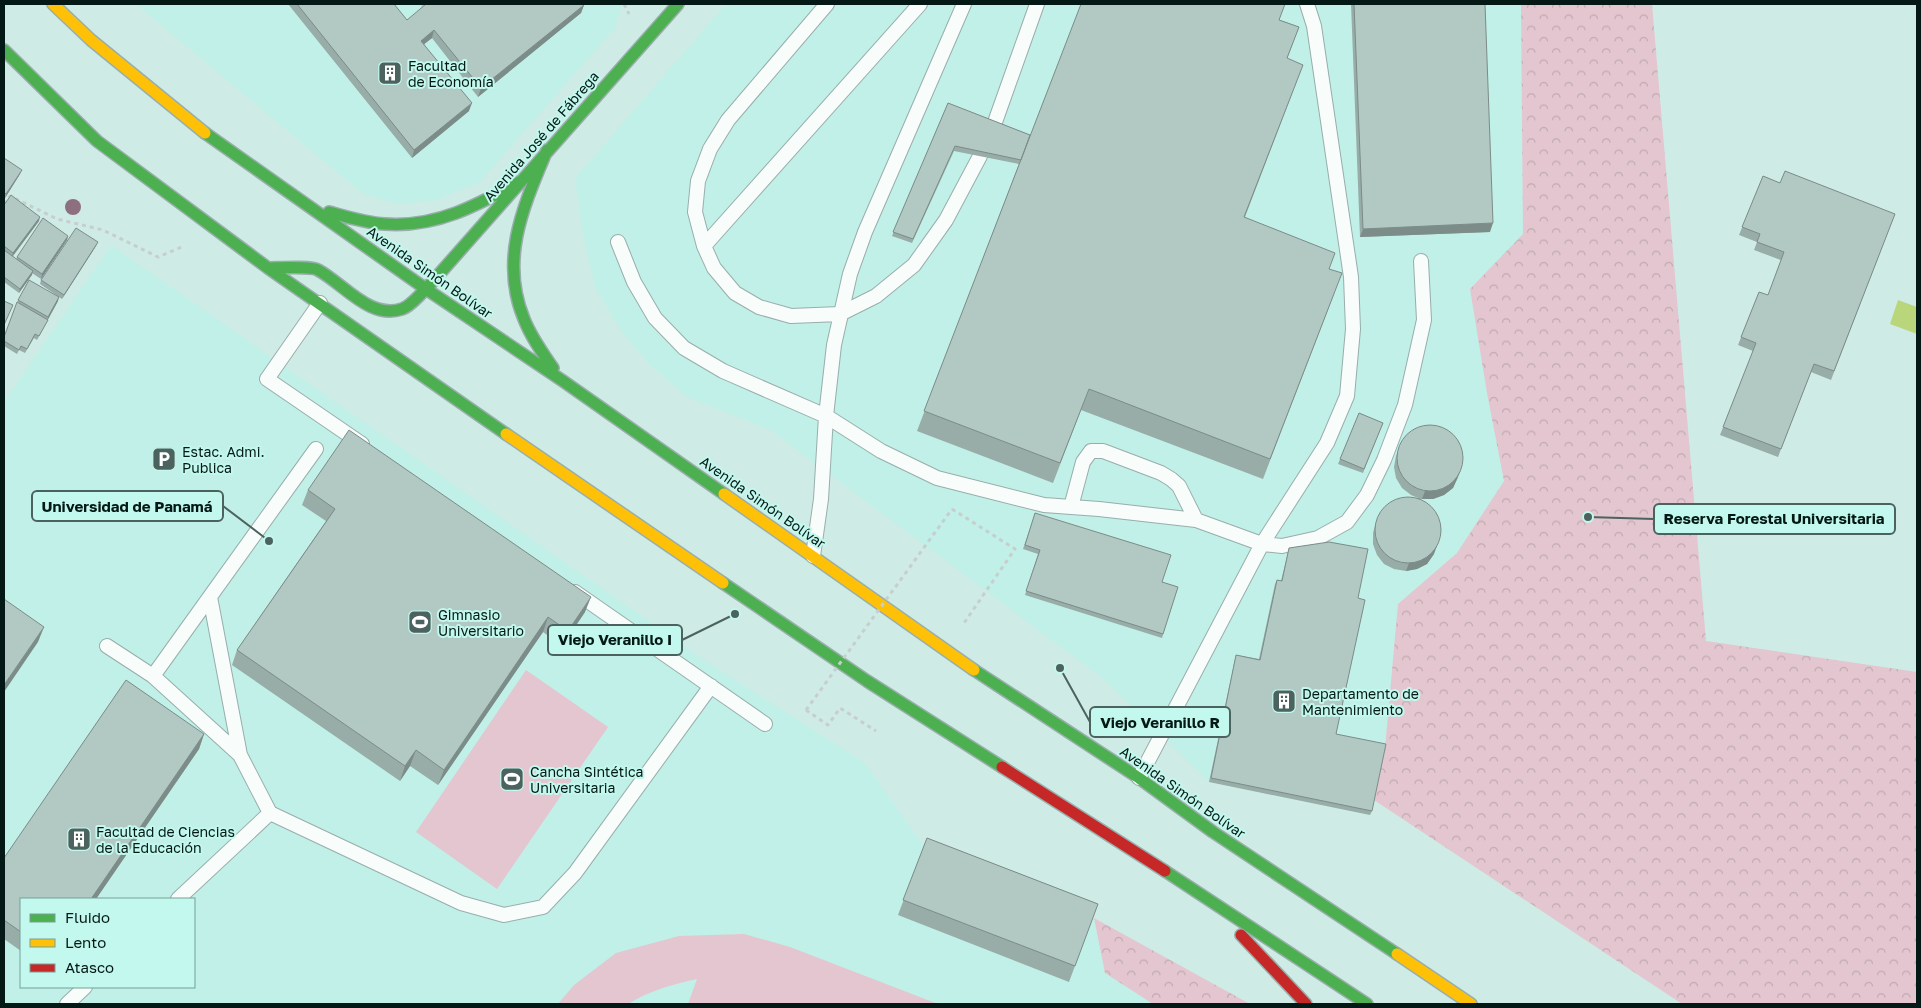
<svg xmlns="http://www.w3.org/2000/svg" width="1921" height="1008" viewBox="0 0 1921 1008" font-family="'Golos Text',sans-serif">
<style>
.built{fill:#c0f0e7;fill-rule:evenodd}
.green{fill:#e3c6cf}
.forest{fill:url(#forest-crowns)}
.water{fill:#b9d77a}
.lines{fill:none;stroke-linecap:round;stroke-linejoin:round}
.lane-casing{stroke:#98aeab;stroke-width:16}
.fast-casing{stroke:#98aeab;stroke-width:14}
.slow-casing{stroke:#98aeab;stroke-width:14}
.jam-casing{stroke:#98aeab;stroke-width:14}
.path{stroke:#c6cfcd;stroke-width:3;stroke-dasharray:4 4;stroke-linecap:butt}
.lane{stroke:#f8fcfb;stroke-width:14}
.fast{stroke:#4caf50;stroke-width:11}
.slow{stroke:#ffc107;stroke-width:11}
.jam{stroke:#c62828;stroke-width:11}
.path-bridge{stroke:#c6cfcd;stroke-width:3;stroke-dasharray:4 4;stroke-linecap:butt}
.tree{fill:#8e6f80}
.wall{fill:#98aca8}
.shaded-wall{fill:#7c8c88}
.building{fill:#b1c8c3;stroke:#7c8c88}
.labels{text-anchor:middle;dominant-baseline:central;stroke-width:4;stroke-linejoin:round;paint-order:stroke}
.poi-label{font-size:14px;fill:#041915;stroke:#c2f8ed;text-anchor:start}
.street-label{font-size:14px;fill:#041915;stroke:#c2f8ed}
.leader{fill:none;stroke:#4b625e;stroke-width:2}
.callout-dot{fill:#4b625e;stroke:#c2f8ed;stroke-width:2}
.callout{fill:#c2f8ed;stroke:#4b625e;stroke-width:2}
.callout-label{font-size:15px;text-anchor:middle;font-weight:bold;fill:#041915}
</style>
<defs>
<pattern id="forest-crowns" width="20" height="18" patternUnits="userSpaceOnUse" patternTransform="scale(1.25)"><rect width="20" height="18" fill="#e3c6cf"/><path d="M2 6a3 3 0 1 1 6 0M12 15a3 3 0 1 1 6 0" fill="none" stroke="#c1aab1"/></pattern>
</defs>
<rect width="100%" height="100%" fill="#cfebe6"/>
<path class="built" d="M136 4H619L621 6 616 27 480 182 436 200 399 204 363 194Z
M726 4H1521L1523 234 1470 289 1487 393 1504 481 1457 553 1398 604 1385 748 1370 815 1209 782 1100 676 770 430 687 397 652 367 623 334 595 287 583 235 575 178Z
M111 245 712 665 865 763 926 849 1094 918 1105 973 1153 1004H4V402ZM21 899H194V987H21Z"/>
<path class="green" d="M526 670 608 727 497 889 416 832Z
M744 934 790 947 938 1004H688L697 979C673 984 649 991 628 1004H558L574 985 616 953 679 936Z"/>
<path class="forest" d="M1521 4H1652L1706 641 1917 672V1004H1682L1374 800 1385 748 1398 604 1457 553 1504 481 1487 393 1470 289 1523 234Z
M1094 918 1250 1004H1153L1105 973Z"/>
<path class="water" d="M1898 300 1917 307V334L1890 324Z"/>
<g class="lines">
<g class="lane-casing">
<path id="lane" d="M827 4 728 120 710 149 698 181 695 212 704 246 714 268 735 293 759 307 791 316 840 314 876 296 914 265 946 220 980 156
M994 125 1037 4
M618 242 634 282 655 318 684 348 723 371 826 416 881 451 937 478 1044 505 1099 509 1196 520 1262 544 1282 546 1318 538 1347 522 1367 495 1384 460 1405 405 1424 320 1421 261
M704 246 920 4
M320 303 267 379 362 444
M1071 507 1083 462 1091 451H1103L1161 473 1171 479 1179 486 1196 520
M813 556 821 499 826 416 834 345 850 274 865 232 964 4
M575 592 765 724
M210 597 240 755
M107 646 153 676 240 755 270 813 461 903 504 915 543 907 575 873 711 686
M153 676 316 449
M1139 778 1262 544 1327 443 1347 396 1353 329 1351 277 1314 26 1307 4
M178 899 270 813
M67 1004 85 987"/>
</g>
<g class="fast-casing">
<path id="fast" d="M4 50 97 141 268 268 506 434
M205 133 426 289 563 381 724 494
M547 150C524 205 499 259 524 319 531 337 542 352 553 368
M329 212C347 217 366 223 385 224 436 228 478 205 521 181
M268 268C278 268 311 266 318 270 344 284 370 320 402 309 411 306 419 295 426 289
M426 289 678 4
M723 583 867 681 1002 767
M974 670 1139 778 1213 832 1397 954
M1165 871 1367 1004"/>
</g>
<g class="slow-casing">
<path id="slow" d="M53 4 91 40 205 133
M506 434 723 583
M724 494 974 670
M1397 954 1471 1004"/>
</g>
<g class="jam-casing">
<path id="jam" d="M1002 767 1165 871
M1241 935 1306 1004"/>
</g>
<path class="path" d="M422 4 423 6 426 4
M624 4 629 14
M4 204 10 196 57 219 103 230 158 257 184 246
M952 509 1015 549 962 626
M806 710 828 725 840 708 876 731"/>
<use href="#lane" class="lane"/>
<use href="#fast" class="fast"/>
<use href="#slow" class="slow"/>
<use href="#jam" class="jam"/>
<path class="path-bridge" d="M806 710 952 509"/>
</g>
<circle class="tree" cx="73" cy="207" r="8"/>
<path class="wall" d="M288 4H394L407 20 584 5 581 13 478 97 432 38 424 44 469 111 412 158Z
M1351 4H1485L1490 232 1360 237Z
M1280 20 1299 27 1287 59 1303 65 1245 217 1329 269 1334 294 1263 479 1081 410 1053 483 917 431 1019 164 954 151 912 243 892 236 948 103 1030 135Z
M4 158 20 174 5 198H4Z
M1763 176 1780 183 1895 214 1831 380 1811 372 1778 457 1720 435 1753 351 1738 345 1759 292 1768 295 1781 260 1754 250 1757 242 1739 235Z
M4 205 39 221 13 256 16 259 17 257 68 236 67 240 41 279 32 273 19 293 4 282Z
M96 246 62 299 40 284 41 280Z
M18 300 58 301 37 340 34 338 25 353 19 350 17 354 4 346V337Z
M1359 413 1383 423 1363 473 1338 464Z
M1399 448 1458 477 1453 488 1444 495 1433 499H1421L1434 554 1427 564 1417 569 1406 571 1394 569 1384 564 1377 555 1373 544V533L1376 522 1418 498 1411 495 1402 488 1396 478 1394 467 1396 456Z
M308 490 585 612 562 646 543 632 438 785 410 766 400 781 232 665 237 650 326 521 302 505Z
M1035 513 1162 582 1178 587 1162 638 1025 595 1038 554 1023 549Z
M1289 548 1358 598 1336 734 1372 811 1370 815 1209 782 1235 659 1236 655 1259 659 1275 584 1277 580 1281 581Z
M204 734 199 749 96 899H21V951L4 939V858Z
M927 838 1098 904 1069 982 898 915Z"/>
<path class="shaded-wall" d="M584 5 581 13 478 97 481 88Z
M434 30 432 38 418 49 421 41Z
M472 103 469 111 412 158 414 150Z
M22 170 20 174 5 198 6 194Z
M40 217 39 221 12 257 13 253Z
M1493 223 1490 232 1360 237 1363 229Z
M68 236 67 240 41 279 42 274Z
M98 242 96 246 62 299 64 295Z
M33 271 32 275 19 293 20 289Z
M59 297 58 301 47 321 48 317Z
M1461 469 1458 477 1453 488 1444 495 1433 499H1422L1425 491Z
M1437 546 1434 554 1427 564 1417 569 1406 571 1409 563Z
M591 597 585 612 562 646 568 631Z
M548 617 543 632 438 785 444 770Z
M44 627 38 642 4 692V685Z
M204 734 199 749 96 899H91Z
M416 750 410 766 400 781 405 766Z"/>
<path class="building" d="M297 4H394L407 20 426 4H583L584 5 481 88 434 30 421 41 472 103 414 150Z
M1081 4H1285L1279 20 1299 27 1287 58 1303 65 1244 217 1335 253 1329 269 1342 273 1270 459 1089 389 1060 463 924 411Z
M1354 4H1485L1493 223 1363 229Z
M948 103 1030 135 1021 160 955 146 913 239 893 232Z
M4 158 22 170 6 194 4 192Z
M1785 171 1895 214 1834 371 1814 364 1781 449 1723 427 1756 343 1741 337 1759 292 1768 295 1784 252 1757 242 1760 234 1742 227 1763 176 1780 183Z
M11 195 40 217 13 253 4 246V205Z
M43 218 68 236 42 274 17 257Z
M76 228 98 242 64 295 41 280Z
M4 250 33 271 20 289 4 277Z
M29 280 59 297 48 317 18 300Z
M4 301 13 305 4 325Z
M17 302 48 320 39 336 35 334 27 349 21 346 19 350 4 341V337Z
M1359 413 1383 423 1364 469 1340 459Z
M1397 458a33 33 0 1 1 66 0a33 33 0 1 1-66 0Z
M349 430 591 597 568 631 548 617 444 770 416 750 405 766 237 650 335 509 308 490Z
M1375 530a33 33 0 1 1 66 0a33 33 0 1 1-66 0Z
M1035 513 1171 555 1162 582 1178 587 1163 634 1026 591 1040 550 1025 545Z
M1329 542 1368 549 1358 598 1365 600 1336 734 1386 744 1372 811 1211 778 1236 655 1260 660 1277 580 1282 581 1289 548Z
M4 599 44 627 4 685Z
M126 680 204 734 91 899H21V932L4 920V858Z
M927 838 1098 904 1075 966 903 900Z"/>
<defs>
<g id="building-square" transform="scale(1.25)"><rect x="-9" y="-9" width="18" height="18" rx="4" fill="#4b625e" stroke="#c2f8ed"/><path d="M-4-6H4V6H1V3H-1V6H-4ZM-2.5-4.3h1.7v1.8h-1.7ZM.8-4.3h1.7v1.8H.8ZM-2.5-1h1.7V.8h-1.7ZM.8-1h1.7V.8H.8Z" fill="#fff"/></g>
<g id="parking-square" transform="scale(1.25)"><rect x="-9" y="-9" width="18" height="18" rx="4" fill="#4b625e" stroke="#c2f8ed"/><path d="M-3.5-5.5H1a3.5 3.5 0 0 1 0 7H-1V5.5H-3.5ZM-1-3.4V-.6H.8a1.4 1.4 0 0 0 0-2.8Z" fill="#fff"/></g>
<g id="stadium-square" transform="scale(1.25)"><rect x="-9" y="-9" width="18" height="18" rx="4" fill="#4b625e" stroke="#c2f8ed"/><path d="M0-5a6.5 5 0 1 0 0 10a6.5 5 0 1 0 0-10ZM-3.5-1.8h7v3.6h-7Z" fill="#fff"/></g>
</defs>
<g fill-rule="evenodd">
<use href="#building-square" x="390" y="73"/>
<use href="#parking-square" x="164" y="459"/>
<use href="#stadium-square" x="420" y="622"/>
<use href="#building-square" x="1284" y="701"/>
<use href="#stadium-square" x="512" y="779"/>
<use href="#building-square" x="79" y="839"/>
</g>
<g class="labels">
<g class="poi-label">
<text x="408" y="65">Facultad<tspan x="408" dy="16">de Economía</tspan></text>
<text x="182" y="451">Estac. Admi.<tspan x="182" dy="16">Publica</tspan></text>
<text x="438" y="614">Gimnasio<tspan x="438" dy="16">Universitario</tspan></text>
<text x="1302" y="693">Departamento de<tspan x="1302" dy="16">Mantenimiento</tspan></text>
<text x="530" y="771">Cancha Sintética<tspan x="530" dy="16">Universitaria</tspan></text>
<text x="96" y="831">Facultad de Ciencias<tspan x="96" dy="16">de la Educación</tspan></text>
</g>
<g class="street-label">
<text transform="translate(541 136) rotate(-49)">Avenida José de Fábrega</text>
<text transform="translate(430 272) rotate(35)">Avenida Simón Bolívar</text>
<text transform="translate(763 502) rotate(35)">Avenida Simón Bolívar</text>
<text transform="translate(1183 792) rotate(35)">Avenida Simón Bolívar</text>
</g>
</g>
<path class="leader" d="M269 541L223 506M1588 517L1654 519M735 614L682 640M1060 668L1090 722"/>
<g class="callout-dot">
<circle cx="269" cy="541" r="5"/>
<circle cx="1588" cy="517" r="5"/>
<circle cx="735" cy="614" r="5"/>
<circle cx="1060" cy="668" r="5"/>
</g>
<g class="callout">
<rect x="32" y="491" width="191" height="30" rx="5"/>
<rect x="1654" y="504" width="241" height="30" rx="5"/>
<rect x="548" y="625" width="134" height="30" rx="5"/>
<rect x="1090" y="707" width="140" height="30" rx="5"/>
</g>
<g class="callout-label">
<text x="127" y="512">Universidad de Panamá</text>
<text x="1774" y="524">Reserva Forestal Universitaria</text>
<text x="615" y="645">Viejo Veranillo I</text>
<text x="1160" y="728">Viejo Veranillo R</text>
</g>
<rect width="1921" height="1008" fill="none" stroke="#041915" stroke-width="10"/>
<rect x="20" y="898" width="175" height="90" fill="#c2f8ed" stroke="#769f97"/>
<rect x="30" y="914" width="25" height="8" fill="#4caf50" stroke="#769f97"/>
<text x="65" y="923" font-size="15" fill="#041915">Fluido</text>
<rect x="30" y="939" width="25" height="8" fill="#ffc107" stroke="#769f97"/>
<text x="65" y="948" font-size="15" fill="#041915">Lento</text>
<rect x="30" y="964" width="25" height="8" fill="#c62828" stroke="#769f97"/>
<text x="65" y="973" font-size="15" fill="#041915">Atasco</text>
</svg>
